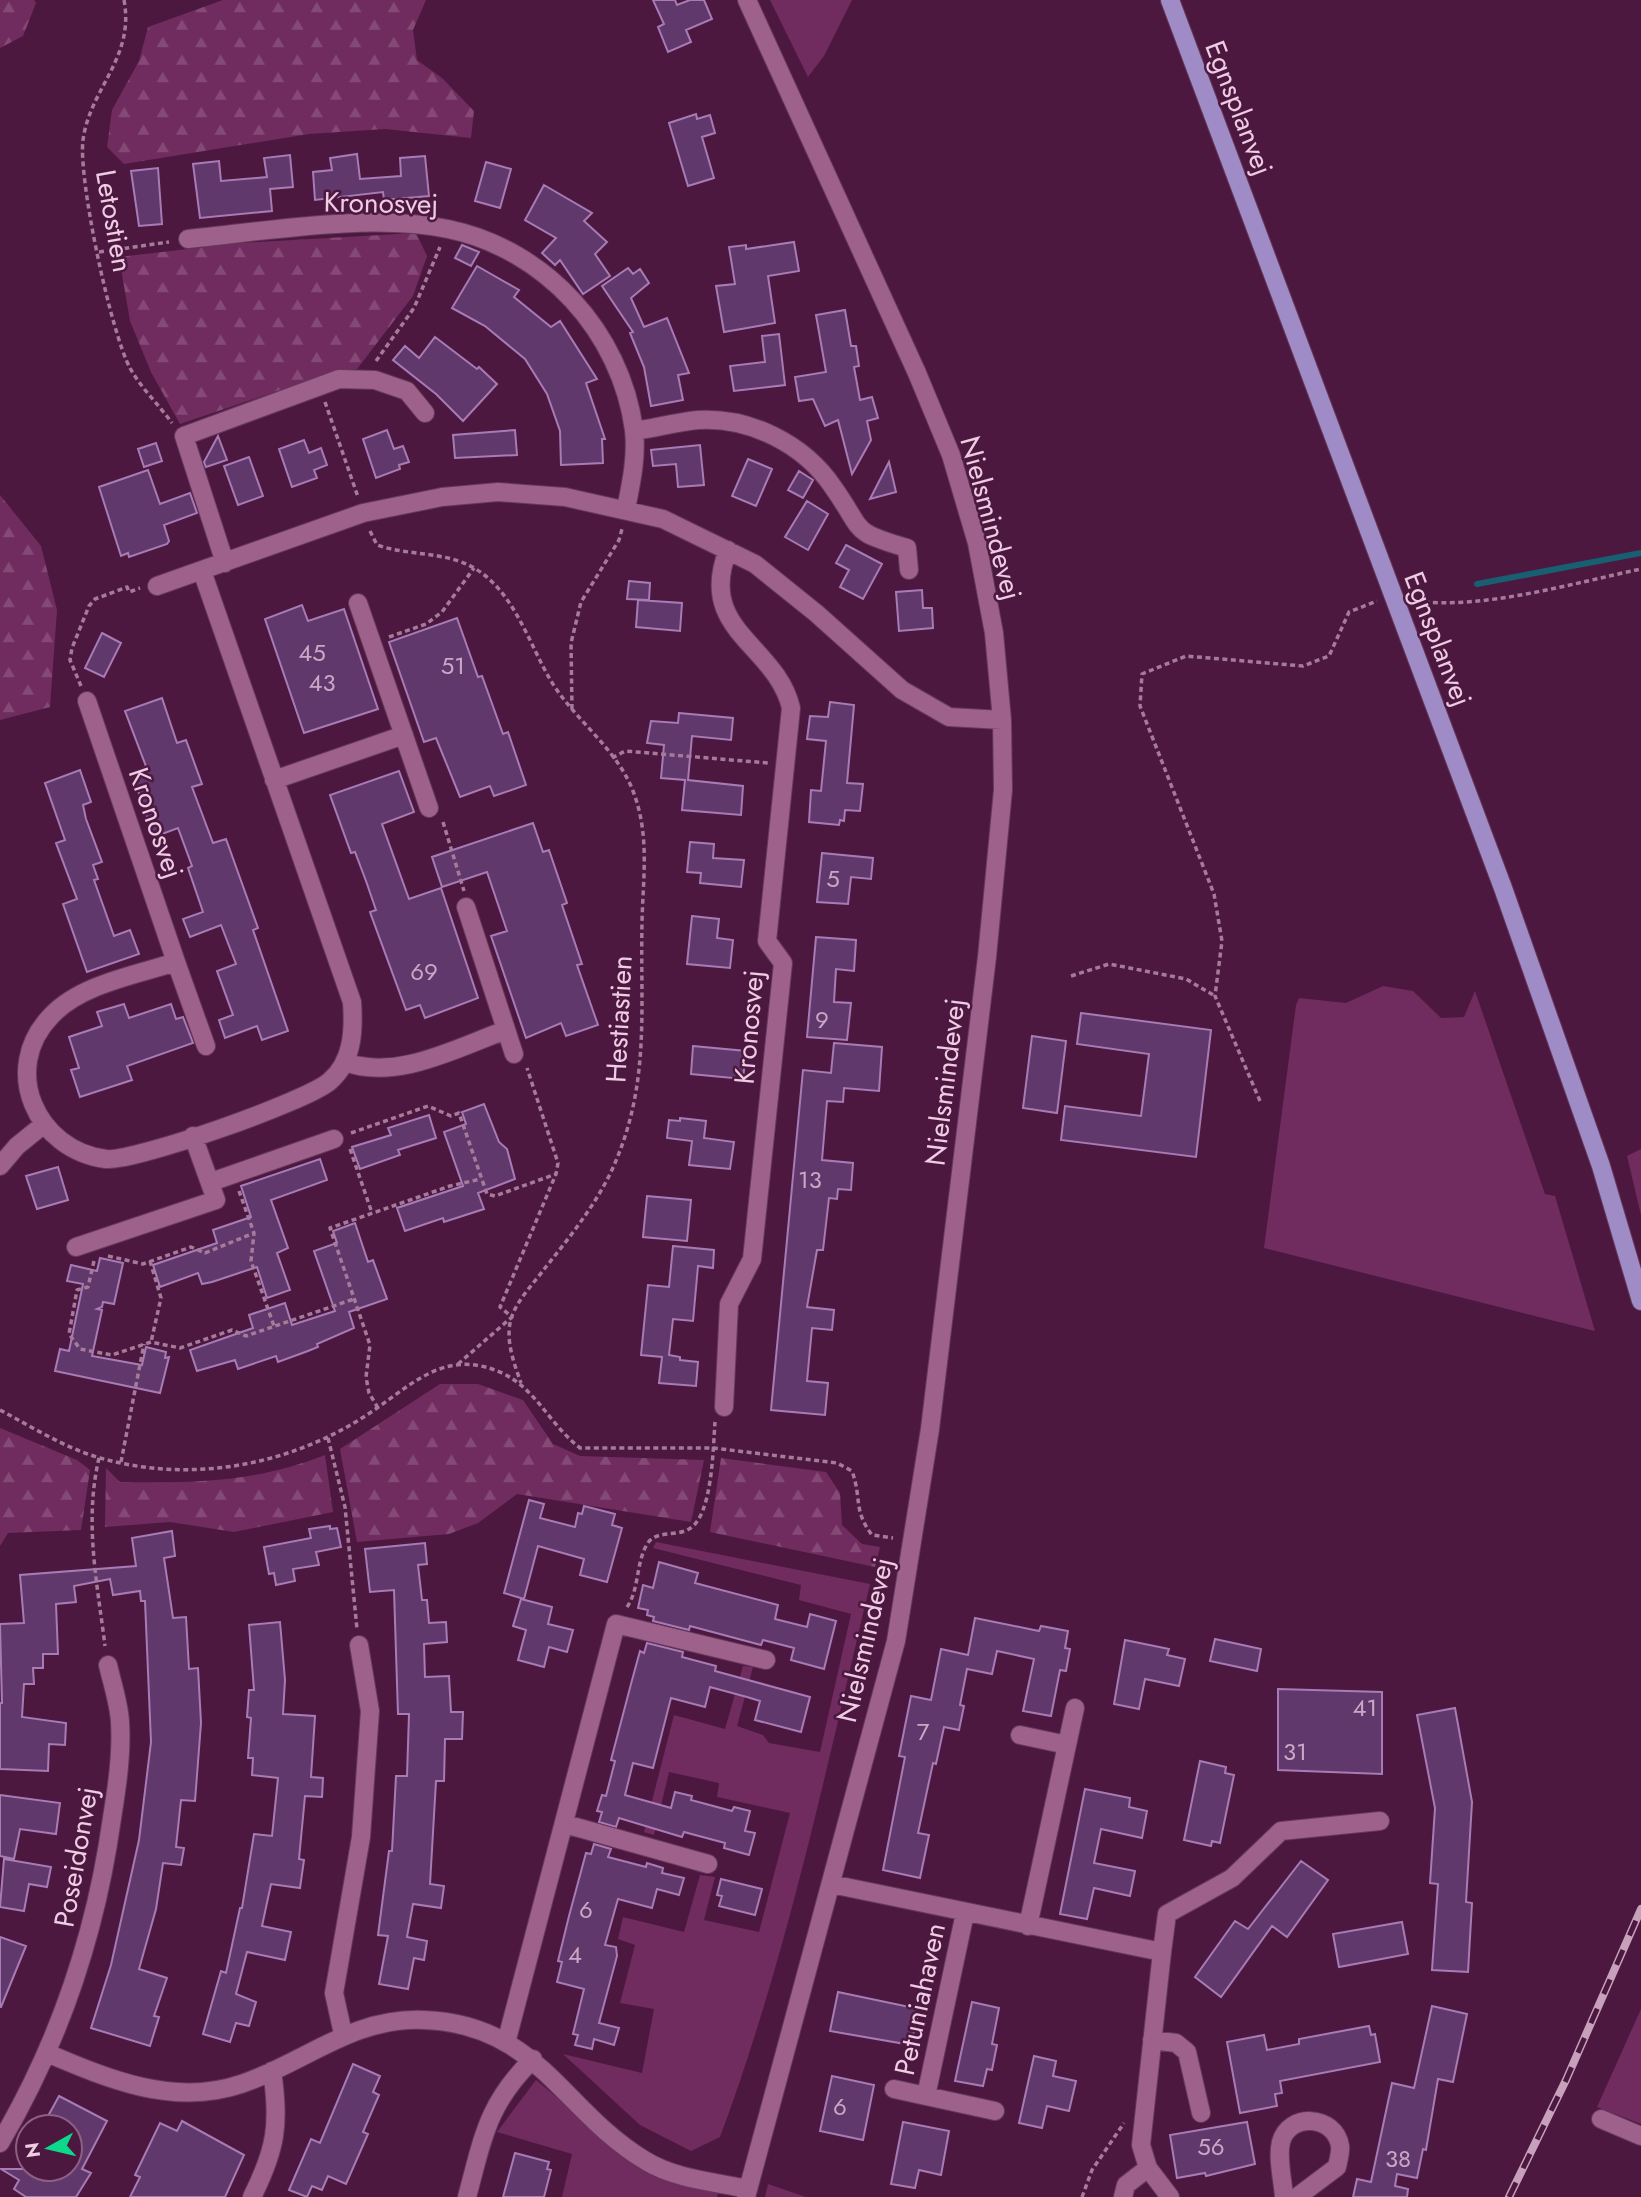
<svg xmlns="http://www.w3.org/2000/svg" width="1641" height="2197" viewBox="0 0 1641 2197" font-family="Jost,sans-serif">
<style>
.green{fill:#702b5f}
.forest{fill:url(#forest-firs)}
.lines{fill:none;stroke-linecap:round;stroke-linejoin:round}
.stream{stroke:#175f71;stroke-width:6}
.building{fill:#60386c;stroke:#a77bb4;stroke-width:2}
.minor-casing{stroke:#66395b;stroke-width:20}
.major-casing{stroke:#66395b;stroke-width:20}
.path{stroke:#a57b99;stroke-width:3.5;stroke-dasharray:5 3.5;stroke-linecap:butt}
.minor{stroke:#9d618c;stroke-width:18}
.major{stroke:#9f8cc7;stroke-width:18}
.rail-casing{stroke:#c7a0bb;stroke-width:8}
.rail{stroke:#4d1840;stroke-width:5;stroke-dasharray:16;stroke-linecap:butt}
.labels{text-anchor:middle;dominant-baseline:central;stroke-width:5;stroke-linejoin:round;paint-order:stroke}
.number-label{font-size:24px;fill:#caa7c5}
.street-label{font-size:28px;fill:#eecce3;stroke:#4d1840}
</style>
<defs>
<pattern id="forest-firs" width="22" height="20" patternUnits="userSpaceOnUse" patternTransform="scale(1.75)"><rect width="22" height="20" fill="#702b5f"/><path d="M5 1l3.5 6h-7zM16 11l3.5 6h-7z" fill="#854976"/></pattern>
</defs>
<rect width="100%" height="100%" fill="#4d1840"/>
<path class="green" d="M770 0H852L824 56 808 77Z
M1383 986 1413 991 1441 1018 1464 1017 1475 991 1545 1194 1555 1196 1595 1331 1264 1248 1296 1005 1299 998 1346 1003Z
M1641 1149V1215L1627 1156Z
M656 1542 870 1584C826 1770 787 1957 720 2137L691 2151 640 2125 563 2054 642 2073 654 2009 620 2003 635 1945 618 1939 623 1917 684 1932 700 1875 715 1877 704 1920 759 1932 790 1813 717 1797 719 1783 669 1772 654 1835 644 1832 674 1715 725 1729 743 1666 753 1667 737 1726 763 1735 769 1743 820 1752 851 1614 799 1600 801 1585 653 1548Z
M1641 2009V2124L1597 2107Z
M536 2080 631 2159 718 2193 717 2197H562L572 2154 497 2132Z
M768 2184 806 2197H765Z"/>
<path class="forest" d="M0 0H34L36 3 23 36 0 48Z
M223 0H426L413 30 417 60 442 78 474 111 471 138 385 129 309 134 124 164 107 147 112 110 139 61 148 27Z
M416 233 427 256 413 296 357 369 334 372 180 424 151 372 130 321 119 257 239 243Z
M0 495 41 546 57 610 50 707 0 720Z
M440 1384H478L523 1400 553 1444 580 1456 704 1460 691 1522 517 1494 478 1523 449 1534 357 1542 340 1449Z
M0 1428 77 1460 90 1470 81 1530 8 1533 0 1546Z
M325 1455 333 1512 234 1532 170 1522 105 1527 106 1468 120 1482C195 1483 253 1483 325 1455Z
M721 1458 826 1472 840 1493 842 1525 862 1544 880 1547 875 1567 710 1532Z"/>
<g class="lines">
<path class="stream" d="M1477 584 1641 553"/>
</g>
<path class="building" d="M653 0H675L677 5 690 0H704L712 19 686 30 691 42 668 52 658 27 664 24Z
M696 114 697 119 710 115 715 133 702 137 714 178 688 186 669 123Z
M357 154 360 179 401 176 400 158 425 156 429 196 384 200 383 192 315 200 313 172 332 170 330 158Z
M290 155 293 187 270 189 272 211 200 218 193 164 219 161 221 181 267 177 264 158Z
M486 162 511 169 500 208 475 201Z
M158 168 162 224 139 226 131 171Z
M544 185 592 213 584 221 607 242 595 254 610 276 583 294 560 260 555 265 542 253 556 238 525 220Z
M794 242 799 271 768 276 775 323 724 332 716 286 735 284 729 247 746 245V249Z
M462 245 479 252 471 266 455 258Z
M477 266 519 290 514 297 551 327 560 321 597 379 586 383 605 439H602L603 463 561 465 560 431 547 394 525 359 485 326 452 308Z
M628 268 633 274 640 269 649 283 631 298 644 327 667 318 689 373 678 375 683 400 651 406 644 367 630 333 633 332 602 286Z
M845 310 851 346H856L859 366 854 367 860 400 872 397 878 418 867 421 871 440 852 474 838 420 825 426 813 399 799 401 795 377 826 372 816 315Z
M779 334 785 385 734 391 730 366 765 362 762 336Z
M435 337 477 369 479 367 497 384 463 421 436 394 393 360 405 346 419 358Z
M387 430 394 449 403 446 409 462 399 465 400 469 376 478 363 439Z
M515 430 517 455 455 458 453 435Z
M218 436 227 460 206 467 204 462Z
M304 440 309 453 321 448 327 465 314 470 317 478 292 487 279 449Z
M156 443 162 461 144 467 138 449Z
M700 445 704 485 678 487 676 464 653 466 651 450Z
M249 457 263 496 238 505 224 466Z
M748 459 772 469 756 506 732 496Z
M889 462 896 492 870 499Z
M148 470 160 504 190 493 197 513 164 525 169 541 167 544 129 557 128 553 121 556 99 487Z
M799 471 813 480 803 498 788 490Z
M807 501 828 514 808 550 785 537Z
M846 545 882 564 863 599 840 587 849 570 836 563Z
M629 581 650 583 649 600 627 599Z
M922 590 923 608H932L933 628 899 631 896 592Z
M638 600 682 603 680 631 636 627Z
M302 605 308 621 344 609 378 709 304 733 265 619Z
M457 618 478 677 482 676 503 734 508 732 526 785 494 796 490 786 460 797 436 738 424 742 389 642Z
M102 633 121 643 104 677 85 668Z
M162 698 177 743 186 740 202 784 192 787 213 843 226 839 258 928 253 930 288 1031 262 1040 257 1026 225 1038 219 1020 233 1015 217 971 236 964 221 925 190 937 183 919 203 912 188 868 192 866 178 828 154 837 133 776 147 769 125 711Z
M830 702 854 705 847 783 863 784 860 811 845 810 844 821 840 820 839 825 809 822 811 790 821 791 826 741 807 739 810 716 828 717Z
M679 713 733 718 731 740 692 736 688 780 743 786 741 815 682 810 685 780 661 778 664 745 647 743 651 721 678 723Z
M80 770 91 802 83 805 86 819 102 862 93 865 98 879 94 880 114 936 130 930 139 954 87 972 63 904 77 899 56 843 65 840 45 783Z
M399 771 414 812 382 824 409 899 441 888 478 998 425 1018 420 1005 406 1010 370 912 376 910 366 881 355 852 351 853 330 795Z
M533 823 543 852 549 850 567 903 562 905 582 964 577 965 598 1025 566 1036 561 1023 526 1038 491 936 507 931 487 872 442 887 432 857Z
M690 842 714 844 713 858 744 860 741 887 700 883 701 873 687 872Z
M822 853 873 858 871 879 851 877 848 904 817 902Z
M692 916 719 919 717 938 733 940 730 968 687 964Z
M816 937 856 940 854 971 836 969 834 1002 851 1003 847 1040 807 1037Z
M124 1004 129 1018 171 1004 176 1019 183 1017 193 1043 127 1066 132 1080 80 1097 71 1070 79 1068 69 1037 102 1026 97 1012Z
M1081 1013 1211 1030 1196 1157 1061 1140 1065 1106 1141 1116 1149 1054 1077 1044Z
M1032 1036 1066 1041 1057 1113 1023 1108Z
M834 1043 882 1047 879 1091 844 1088 843 1102 827 1101 822 1160 853 1163 851 1190 838 1189 837 1199 829 1198 823 1250H817L807 1307 834 1310 832 1330 812 1328 807 1381 828 1383 825 1415 771 1410 803 1070 831 1073Z
M693 1046 746 1051 743 1079 691 1074Z
M484 1104 499 1142 507 1149 515 1179 478 1193 484 1209 444 1222 443 1218 405 1231 397 1208 463 1186 444 1132 466 1124 462 1112Z
M429 1115 436 1138 398 1150 400 1155 360 1169 352 1147 391 1135 388 1128Z
M680 1118 706 1121 704 1138 734 1142 730 1169 689 1165 692 1141 667 1138 669 1120 680 1121Z
M320 1159 327 1180 271 1200 288 1248 277 1253 290 1290 267 1298 257 1267 212 1282 202 1284 198 1273 160 1287 153 1265 217 1243 213 1230 251 1217 241 1186Z
M58 1167 68 1200 37 1209 26 1176Z
M647 1196 691 1200 687 1241 643 1237Z
M355 1223 368 1262 373 1260 387 1299 349 1312 354 1328 317 1344 318 1347 308 1351 278 1362 276 1356 238 1369 235 1360 197 1371 190 1350 253 1328 249 1315 285 1303 292 1325 335 1311 314 1251 337 1243 333 1231Z
M673 1246 714 1250 713 1268 698 1266 693 1321 673 1319 669 1355 680 1357V1360L698 1362 696 1386 659 1383 662 1357 641 1355 648 1285 669 1287Z
M100 1258 123 1263 114 1304 103 1302 102 1307 97 1309 102 1310 92 1356 142 1365 146 1347 166 1352 165 1358 169 1357 160 1393 55 1371 60 1349 69 1351 83 1284 67 1281 71 1265 97 1271Z
M529 1500 544 1504 540 1518 575 1527 578 1513 582 1514 584 1506 615 1514 612 1525 622 1528 607 1582 580 1575 584 1559 538 1546 524 1599 504 1593Z
M330 1526V1529L337 1528 341 1547 316 1552 319 1565 293 1569 295 1581 276 1585 274 1573 269 1574 264 1547 311 1538 309 1529Z
M172 1531 175 1556 164 1558 173 1618 186 1617 189 1669 198 1668 201 1723 195 1801 181 1800 176 1847 184 1848 181 1865 163 1863 156 1909 139 1969 167 1978 154 2016 159 2017 150 2046 91 2028 111 1965 139 1840 151 1742 145 1601H141L140 1591 113 1595 110 1579 74 1586 76 1602 56 1604 58 1654H43V1668H33L34 1684H24L22 1717 66 1723 65 1745 49 1744 48 1771 0 1769V1703H2L0 1624 24 1623 20 1575 136 1566 132 1538Z
M425 1543 427 1564 418 1565 422 1600H427L429 1623 446 1622 447 1642 424 1644 425 1677 449 1676 451 1712H463L462 1739H445L444 1781H436L430 1884 444 1886 441 1908 413 1904 407 1937 427 1941 424 1960 414 1958 408 1989 379 1984 388 1936 378 1935 389 1851H392L396 1776H407L409 1714H398L394 1590 370 1592 365 1549Z
M659 1562 698 1573 695 1583 778 1605 775 1619 807 1627 810 1614 836 1621 824 1669 791 1660 794 1648 763 1640 761 1645 690 1626 689 1630 653 1621 654 1617 647 1615 648 1610 638 1608 643 1585 653 1588Z
M521 1599 552 1607 548 1624 573 1630 567 1652 549 1647 544 1667 518 1660 526 1630 513 1626Z
M975 1618 1039 1631 1041 1626 1068 1631 1065 1648 1070 1649 1066 1671 1060 1670 1051 1716 1023 1711 1034 1659 997 1651 992 1674 967 1669 960 1705 964 1706 959 1730 944 1727 936 1764 933 1763 918 1833 929 1835 920 1878 883 1870 905 1757 899 1756 911 1696 931 1700 941 1649 968 1655Z
M280 1622 285 1680 283 1714 315 1716 311 1777 323 1778 322 1797 305 1796 299 1859 304 1860 300 1888 271 1884 262 1926 291 1932 285 1960 247 1952 236 1994 256 2002 249 2026 236 2023 230 2042 203 2034 221 1971 226 1973 240 1908H242L254 1834 272 1836 278 1778 252 1775 253 1758H248L251 1718 247 1717 249 1690H254L249 1625Z
M1215 1639 1261 1649 1257 1671 1210 1661Z
M1125 1640 1169 1649 1167 1655 1185 1659 1179 1686 1145 1679 1139 1709 1114 1704Z
M647 1643 683 1652 682 1657 716 1666 715 1671 810 1697 801 1732 755 1720 760 1701 747 1697 710 1687 705 1707 671 1698 653 1768 633 1763 625 1795 671 1808 675 1792 692 1796 691 1800 732 1811 734 1807 750 1811 745 1831 755 1833 749 1855 724 1848 725 1843 684 1832 682 1837 619 1818 616 1827 599 1822 602 1812 597 1811 602 1795 606 1796 615 1761 611 1760 631 1684 640 1651 644 1653Z
M1278 1689 1382 1692V1774L1278 1770Z
M1455 1708 1472 1802 1466 1902 1472 1903 1468 1972 1432 1970 1438 1884 1430 1883 1435 1808 1417 1715Z
M1200 1761 1226 1767 1225 1773 1234 1775 1220 1843 1212 1841 1211 1846 1184 1840Z
M1085 1789 1130 1798 1129 1807 1147 1811 1142 1838 1101 1829 1094 1863 1135 1871 1130 1896 1094 1888 1087 1919 1060 1914Z
M0 1795 60 1803 56 1834 20 1829 14 1859 0 1856Z
M594 1844 611 1849 608 1857 646 1867 647 1863 663 1868 662 1873 684 1878 679 1895 657 1889 652 1908 618 1899 605 1945 616 1947 617 1956 599 2023 619 2028 614 2045 594 2039 592 2049 575 2045 578 2035 573 2034 584 1989 557 1982 562 1962 558 1961 569 1916 586 1853 591 1854Z
M4 1859 51 1867 47 1887 29 1884 24 1911 0 1907Z
M1301 1861 1328 1880 1287 1937 1272 1926 1221 1997 1195 1977 1235 1921 1248 1929Z
M721 1879 762 1889 755 1915 719 1906 722 1896 717 1895Z
M1402 1922 1408 1954 1339 1967 1333 1934Z
M0 1937 26 1946 1 2007H0Z
M838 1992 919 2009 911 2045 830 2031Z
M972 2002 999 2008 992 2044 997 2045 992 2070 987 2069 983 2086 955 2081Z
M1432 2006 1467 2014 1453 2082 1438 2079 1426 2150 1423 2149 1417 2178 1397 2174 1395 2186 1408 2189 1407 2197H1353L1357 2179 1371 2182 1392 2083 1414 2088Z
M1369 2026 1371 2035 1375 2034 1380 2062 1280 2081 1282 2093 1275 2094 1277 2106 1240 2113 1227 2042 1264 2035 1267 2050 1299 2044V2039Z
M1034 2056 1056 2061 1053 2076 1076 2081 1069 2111 1047 2106 1042 2128 1019 2123Z
M353 2064 380 2076 373 2092 379 2095 363 2132 368 2134 346 2184 328 2176 322 2190 312 2186 307 2197 289 2190 311 2139 320 2143Z
M832 2076 874 2085 863 2140 820 2131Z
M59 2096 107 2121 82 2169 91 2173 76 2197H26L14 2189 19 2180 1 2169H70V2127H42Z
M182 2121 244 2155 225 2197H130L140 2177 135 2175 160 2123 177 2131Z
M903 2122 949 2131 941 2175 919 2170 915 2188 891 2184Z
M1247 2122 1255 2164 1206 2176 1205 2173 1177 2178 1170 2135Z
M515 2153 549 2162 547 2169 551 2170 544 2197H503Z"/>
<g class="lines">
<g class="minor-casing">
<path id="minor" d="M188 239C267 231 371 213 448 229 545 249 621 332 634 430 637 457 631 484 626 509
M634 431C655 428 677 422 698 420 750 417 804 444 833 487 865 532 849 531 907 548L909 570
M225 563 184 436 339 379 375 380 407 391 425 413
M157 586 363 513 442 497 498 492 565 497 663 519 755 564 816 613 902 690 949 717 1002 720
M358 603 429 808
M87 701 176 962C136 975 81 984 51 1016 0 1069 36 1150 106 1159 134 1162 308 1101 330 1081 353 1061 354 1030 352 1002L202 571
M274 780 404 735
M466 907 514 1054
M176 962 206 1046
M345 1062C397 1081 456 1048 506 1030
M0 1166 17 1146 43 1125
M211 1182 334 1139
M76 1247 216 1200 193 1136
M724 1407 729 1304 752 1259 783 963 767 941 791 708C776 644 696 631 728 550
M1020 1735 1067 1745
M565 1824 708 1864
M831 1884 1162 1952 1141 2145 1148 2168 1170 2197
M965 1913 926 2096 995 2111
M1028 1926 1075 1708
M1162 1952 1167 1914 1232 1878 1281 1831 1380 1821
M343 2034 334 1993 361 1837 370 1711 359 1645
M1152 2040 1176 2043 1187 2052 1201 2113
M506 2043 616 1624 766 1660
M47 2053C108 2079 174 2107 241 2084 305 2063 351 2017 424 2020 538 2024 563 2112 646 2161 675 2179 716 2182 748 2189
M894 2089 926 2096
M1601 2119 1641 2136
M0 2143C59 2043 96 1933 112 1818 117 1787 122 1753 120 1722 119 1703 112 1683 108 1665
M252 2197C276 2149 280 2124 272 2071
M467 2197C483 2138 487 2104 533 2059
M746 2197 896 1641 930 1429 987 957 1003 790 1002 720 994 633 977 543 951 455 917 373 747 0
M1123 2197 1126 2185 1148 2168
M1284 2197C1283 2181 1277 2158 1281 2142 1289 2112 1335 2115 1340 2146 1341 2152 1338 2161 1337 2167L1297 2197"/>
</g>
<g class="major-casing">
<path id="major" d="M1170 0 1503 888 1601 1166 1641 1301"/>
</g>
<path class="path" d="M124 0C135 58 90 88 83 140 78 179 111 333 130 368 141 388 159 405 172 423
M99 252 169 242
M376 361 414 308 440 247
M325 402 358 497
M370 531 377 545C408 556 445 551 474 568 514 591 529 644 551 681 574 719 617 749 633 791 650 835 643 877 642 922 640 1012 651 1086 611 1172 594 1207 569 1238 545 1268 534 1283 518 1299 512 1316 504 1338 514 1363 521 1383
M1416 601C1482 610 1574 583 1641 569
M389 637 426 624 442 612 474 568
M81 686 70 660 72 648 89 606 95 599 127 587 129 592 140 588
M572 709 571 643 581 602 619 540 622 529
M612 758 625 751 768 763
M443 822 464 891
M1071 976 1109 964 1186 979 1215 996
M1260 1101 1215 996 1222 941 1214 894 1140 706 1142 674 1186 656 1303 666 1329 656 1349 612 1377 601
M351 1133 428 1106 451 1116 459 1113 487 1194 495 1196 556 1174
M350 1149 372 1213
M239 1191 254 1233 251 1261 274 1326
M108 1256 143 1264 191 1247 205 1253 254 1233
M94 1261 88 1287 77 1290 69 1334 80 1349 112 1355 151 1342 180 1348 232 1330 246 1336 354 1299
M150 1261 161 1298 151 1342
M458 1364 512 1317 500 1307 556 1174 558 1163 527 1068
M378 1408 369 1393 366 1377 370 1345 330 1228 450 1186 481 1179
M0 1410C32 1427 65 1448 100 1458 195 1485 298 1464 377 1408 409 1386 439 1357 481 1366 533 1377 543 1419 580 1448H713L837 1463 852 1471C862 1499 853 1510 872 1535L893 1538
M328 1438 345 1507 357 1629
M99 1458C84 1522 97 1581 105 1646
M121 1462 144 1344
M627 1607C639 1590 636 1565 646 1546 654 1529 676 1537 689 1529 713 1516 713 1446 715 1422
M1082 2197 1092 2170 1124 2123"/>
<use href="#minor" class="minor"/>
<use href="#major" class="major"/>
<g class="rail-casing">
<path id="rail" d="M1509 2197 1566 2080 1641 1909"/>
</g>
<use href="#rail" class="rail"/>
</g>
<g class="labels">
<g class="number-label">
<text x="312" y="652">45</text>
<text x="453" y="665">51</text>
<text x="322" y="682">43</text>
<text x="833" y="878">5</text>
<text x="424" y="971">69</text>
<text x="822" y="1019">9</text>
<text x="810" y="1179">13</text>
<text x="1365" y="1707">41</text>
<text x="923" y="1731">7</text>
<text x="1295" y="1751">31</text>
<text x="586" y="1909">6</text>
<text x="575" y="1954">4</text>
<text x="840" y="2106">6</text>
<text x="1211" y="2146">56</text>
<text x="1398" y="2158">38</text>
</g>
<g class="street-label">
<text transform="translate(1239 108) rotate(69)">Egnsplanvej</text>
<text transform="translate(381 203) rotate(1)">Kronosvej</text>
<text transform="translate(114 221) rotate(80)">Letostien</text>
<text transform="translate(991 518) rotate(75)">Nielsmindevej</text>
<text transform="translate(1438 639) rotate(69)">Egnsplanvej</text>
<text transform="translate(156 823) rotate(71)">Kronosvej</text>
<text transform="translate(619 1019) rotate(-87)">Hestiastien</text>
<text transform="translate(749 1027) rotate(-85)">Kronosvej</text>
<text transform="translate(945 1082) rotate(-83)">Nielsmindevej</text>
<text transform="translate(865 1640) rotate(-77)">Nielsmindevej</text>
<text transform="translate(76 1857) rotate(-80)">Poseidonvej</text>
<text transform="translate(920 1999) rotate(-78)">Petuniahaven</text>
</g>
</g>
<g transform="translate(49 2148) rotate(262)"><circle r="33" fill="#4d1840" stroke="#8d6081" stroke-width="2"/>
<path d="M0-5L12 26L0 18L-12 26Z" fill="#0dd98a"/>
<text y="-10" font-size="19" font-weight="bold" text-anchor="middle" fill="#eecce3">N</text>
</g>
</svg>
